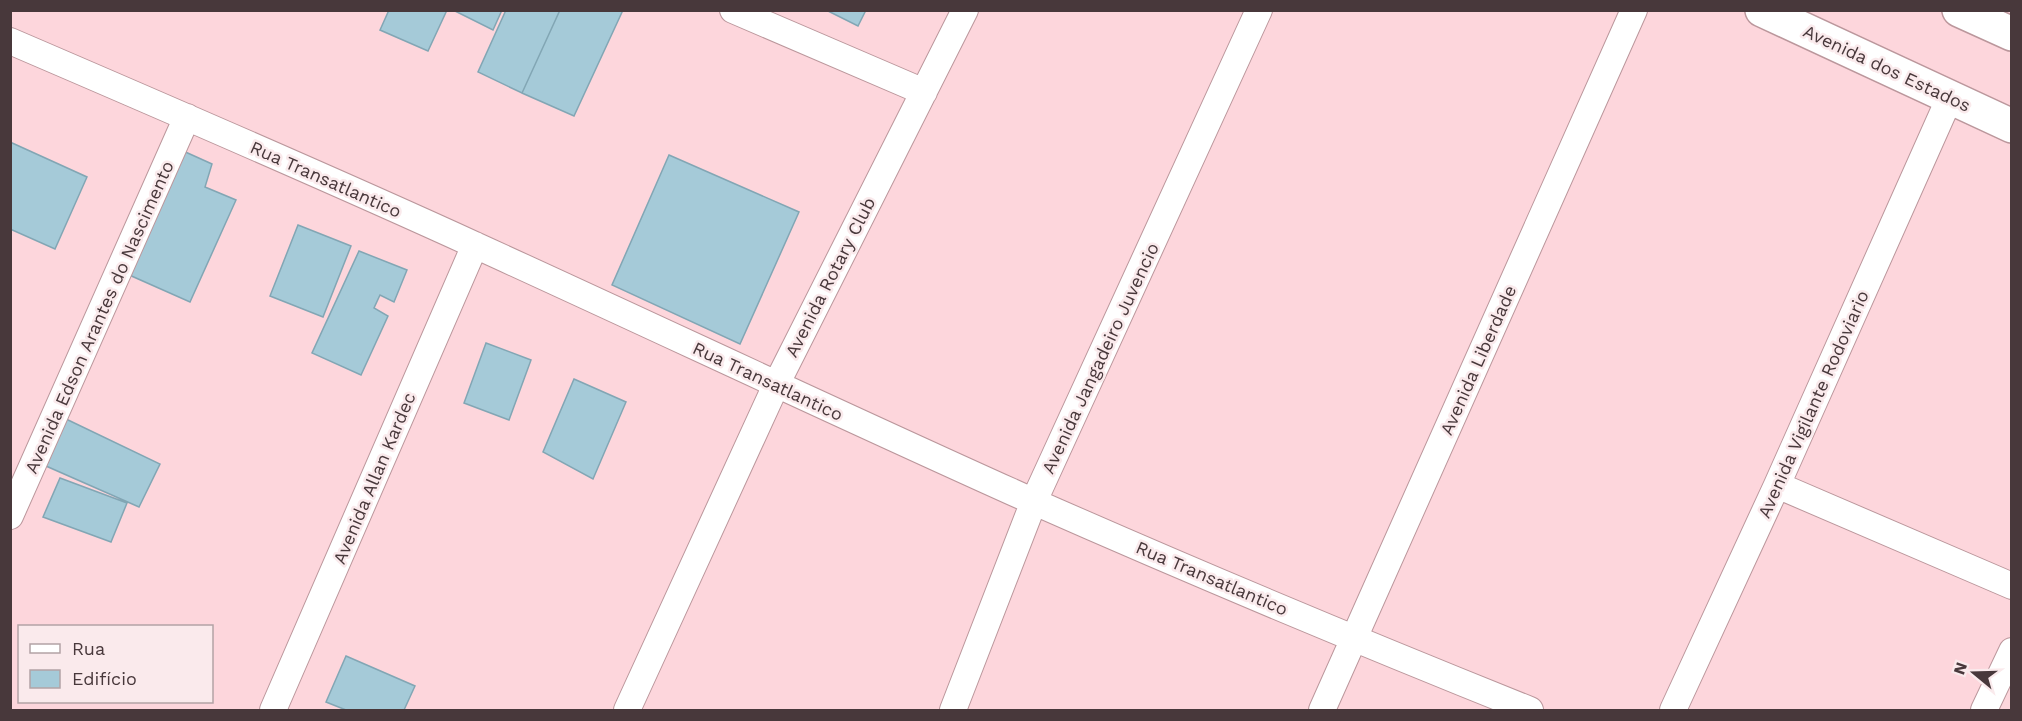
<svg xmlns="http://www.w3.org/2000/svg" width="2022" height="721" viewBox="0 0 2022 721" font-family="'Work Sans',sans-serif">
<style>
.building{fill:#a5cad8;stroke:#82a6b4;stroke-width:1.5}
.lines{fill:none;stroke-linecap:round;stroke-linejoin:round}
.street-casing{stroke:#bb979c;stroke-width:28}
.primary-casing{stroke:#bb979c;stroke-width:36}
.highway-casing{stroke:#bb979c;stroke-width:36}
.street{stroke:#fff;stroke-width:26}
.primary{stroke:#fff;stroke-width:33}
.highway{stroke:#fff;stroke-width:33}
.labels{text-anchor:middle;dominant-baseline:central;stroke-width:5;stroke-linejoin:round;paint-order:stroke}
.street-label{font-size:18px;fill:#48383b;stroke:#faeaec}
</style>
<rect width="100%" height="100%" fill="#fdd6dc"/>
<path class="building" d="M389 10H447L428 51 380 30Z
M453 10H502L493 30Z
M506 10H560L522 93 478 72Z
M560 10H623L574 116 522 93Z
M826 10H866L858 26Z
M10 142 87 177 55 249 10 229Z
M181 150 212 164 205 187 236 200 190 302 127 274Z
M669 155 799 212 740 344 612 285Z
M298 225 351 246 323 317 270 296Z
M359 251 407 270 394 302 380 295 374 308 388 316 361 375 312 353Z
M486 343 531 360 509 420 464 403Z
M574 379 626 402 593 479 543 452Z
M66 419 160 464 139 507 46 466Z
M60 478 127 503 111 542 43 517Z
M346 656 415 686 404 710H346L326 702Z"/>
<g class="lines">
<g class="street-casing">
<path id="street" d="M733 10 924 92
M10 41C166 108 322 175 477 246 661 330 845 417 1030 500 1195 573 1363 643 1530 710
M1777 485 2012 586
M10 516 187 117
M273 710 475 245
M627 710 776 385 965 10
M953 710 1034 501 1259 10
M1322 710 1634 10
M1673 710 1777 485 1950 97
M1984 710 2012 651"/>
</g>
<g class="primary-casing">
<path id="primary" d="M1762 10 2012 126"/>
</g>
<g class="highway-casing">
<path id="highway" d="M1959 10 2012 34"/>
</g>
<use href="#street" class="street"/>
<use href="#primary" class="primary"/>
<use href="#highway" class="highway"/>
</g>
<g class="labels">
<g class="street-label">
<text transform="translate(1887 68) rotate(25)">Avenida dos Estados</text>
<text transform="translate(326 179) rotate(24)">Rua Transatlantico</text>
<text transform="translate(830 277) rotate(-63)">Avenida Rotary Club</text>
<text transform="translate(99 317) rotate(-66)">Avenida Edson Arantes do Nascimento</text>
<text transform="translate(1100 358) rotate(-65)">Avenida Jangadeiro Juvencio</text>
<text transform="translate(1478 360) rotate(-66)">Avenida Liberdade</text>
<text transform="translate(768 381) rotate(25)">Rua Transatlantico</text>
<text transform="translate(1813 404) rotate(-66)">Avenida Vigilante Rodoviario</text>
<text transform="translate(374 478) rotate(-67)">Avenida Allan Kardec</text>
<text transform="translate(1212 578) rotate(23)">Rua Transatlantico</text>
</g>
</g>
<rect width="2022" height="721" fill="none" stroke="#48383b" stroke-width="24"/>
<rect x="18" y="625" width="195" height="78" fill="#faeaec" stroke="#b3a3a5" stroke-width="1.5"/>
<rect x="30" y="644" width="30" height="9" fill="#ffffff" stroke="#b3a3a5" stroke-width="1.5"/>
<text x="72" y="655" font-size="18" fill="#48383b">Rua</text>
<rect x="30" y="670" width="30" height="18" fill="#a5cad8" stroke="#b3a3a5" stroke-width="1.5"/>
<text x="72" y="685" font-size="18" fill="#48383b">Edifício</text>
<g transform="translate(1974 673) rotate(289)" stroke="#faeaec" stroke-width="4.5" paint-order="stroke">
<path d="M0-4.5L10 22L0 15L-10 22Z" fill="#48383b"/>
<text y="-9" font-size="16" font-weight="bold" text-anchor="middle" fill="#48383b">N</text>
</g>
</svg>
